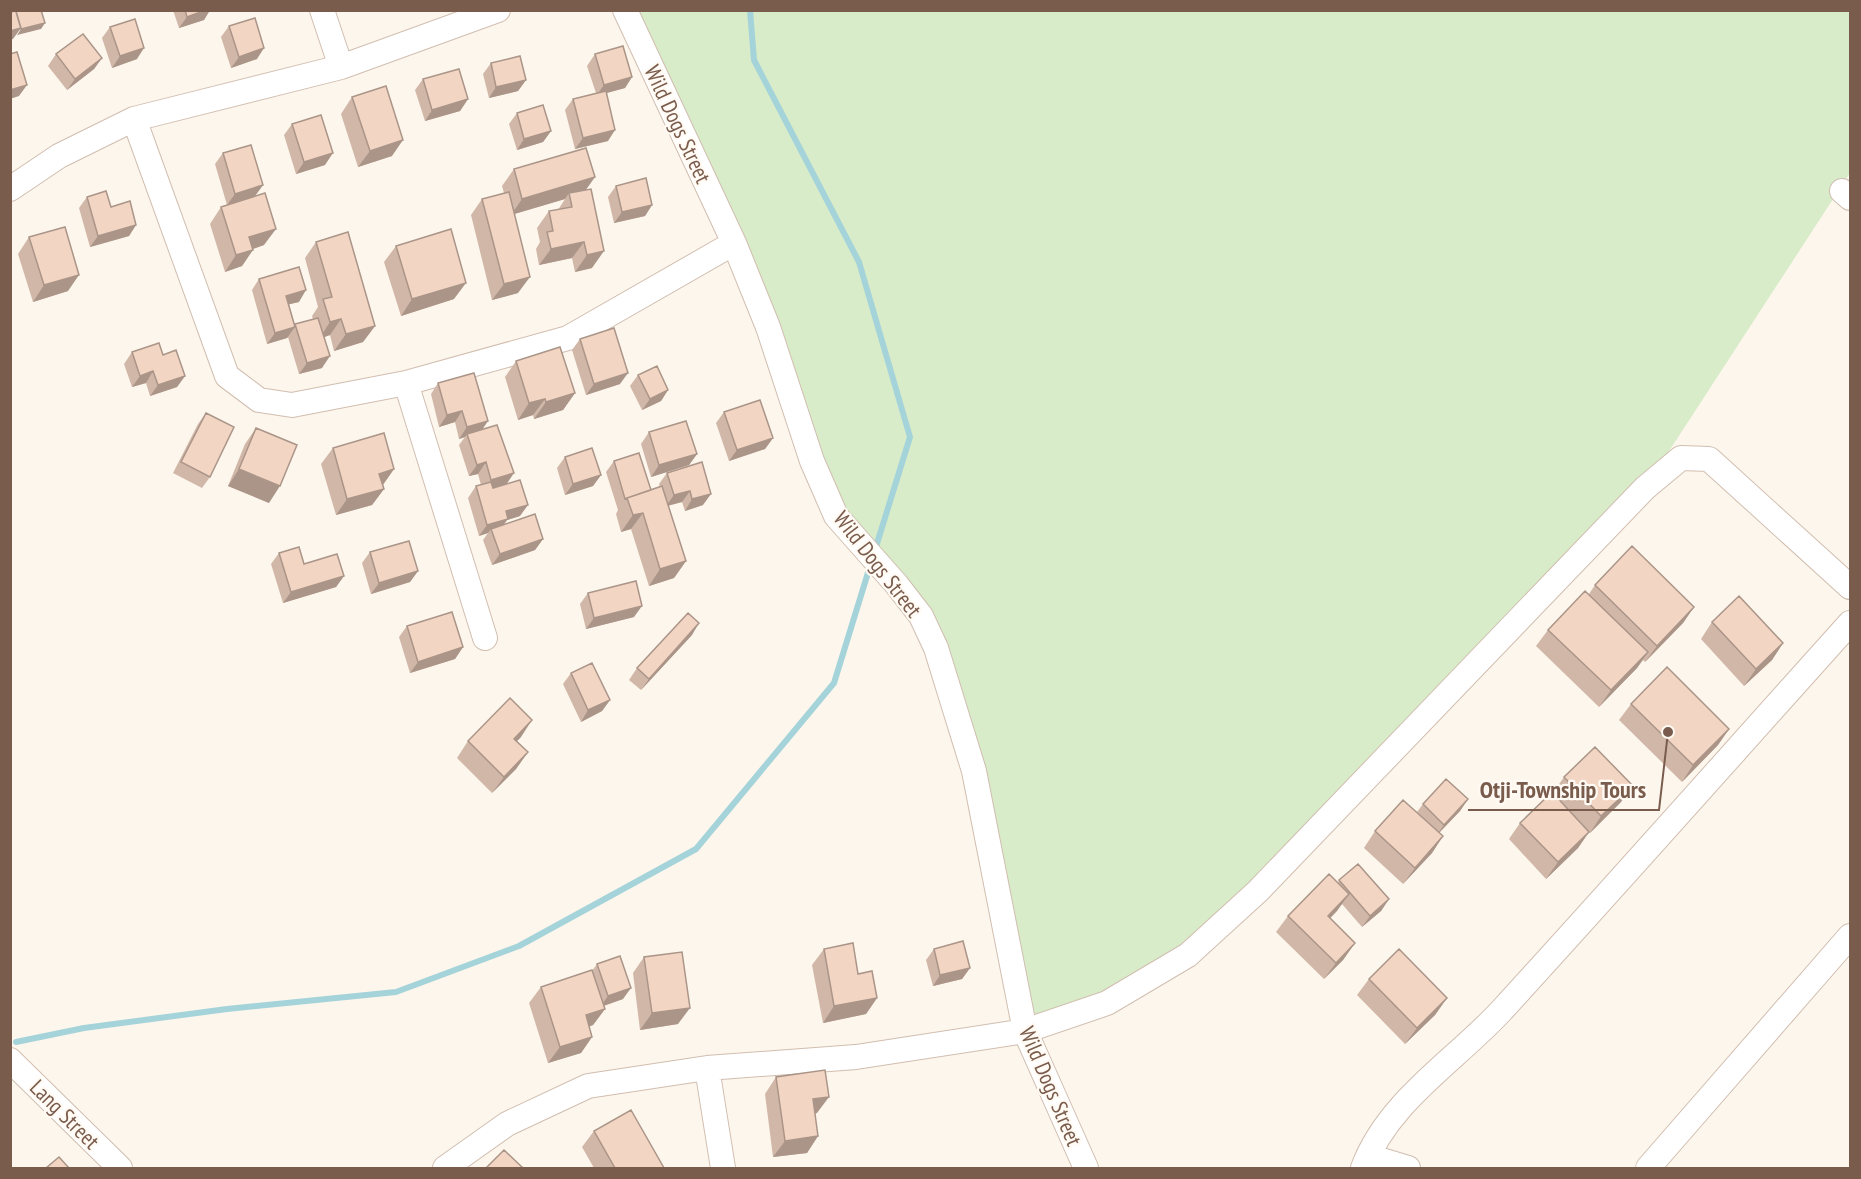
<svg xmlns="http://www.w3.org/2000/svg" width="1861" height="1179" viewBox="0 0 1861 1179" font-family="'PT Sans Narrow',sans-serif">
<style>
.green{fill:#d8ecc9}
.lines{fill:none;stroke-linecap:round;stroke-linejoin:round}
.stream{stroke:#a5d3da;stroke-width:6}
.minor-casing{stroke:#d1beb0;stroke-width:26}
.minor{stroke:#fff;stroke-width:24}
.wall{fill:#d1b7a8}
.shaded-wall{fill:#aa9588}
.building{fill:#f3d5c3;stroke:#aa9588;stroke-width:1.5}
.labels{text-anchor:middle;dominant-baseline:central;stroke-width:4.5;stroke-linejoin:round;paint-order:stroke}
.street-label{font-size:22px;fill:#7a5c4d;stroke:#fffaf3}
.leader{fill:none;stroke:#7a5c4d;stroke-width:2}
.callout-dot{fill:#7a5c4d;stroke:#fffaf3;stroke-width:2}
.callout-label{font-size:24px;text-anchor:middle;font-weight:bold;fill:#7a5c4d;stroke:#fffaf3;stroke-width:4.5;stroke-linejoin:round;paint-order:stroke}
</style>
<rect width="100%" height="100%" fill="#fdf6ec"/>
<path class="green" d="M625 11H1850V173L1645 488 1188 955 1025 1031 936 648 836 516Z"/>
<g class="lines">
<path class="stream" d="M750 10 754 60 859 262 910 437 875 550
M16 1042 84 1028 227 1009 396 992 519 946 696 849 834 683 871 563"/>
<g class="minor-casing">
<path id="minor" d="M322 10 341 67
M625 10 734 243 768 327 812 461 836 516 897 585 921 616 936 648 974 771 1025 1031 1086 1168
M134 119 227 376 259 400 292 405 406 383 568 338 734 243
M10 189 59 156 134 119 341 67 498 10
M1842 191 1850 198
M406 383 485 638
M10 1060 120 1168
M707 1068 723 1168
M1368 1156 1408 1168
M445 1168 507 1124 588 1086 707 1068 856 1057 1025 1031 1107 1003 1188 955 1258 891 1645 488 1681 458 1709 459 1850 587
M1363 1168C1388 1101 1455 1061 1502 1010 1619 882 1734 752 1850 623
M1648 1168 1850 936"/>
</g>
<use href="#minor" class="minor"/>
</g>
<path class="wall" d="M173 10H210L204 20 179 28Z
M229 26 257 59 231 68 221 37Z
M110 27 137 59 112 68 102 38Z
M56 54 102 58 94 69 67 90 48 66Z
M595 54 632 77 625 88 606 93 608 141 575 149 565 110 573 99 596 93 587 66Z
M491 63 526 80 518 91 489 98 483 74Z
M423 79 468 99 460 111 425 121 415 90Z
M352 97 392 156 358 167 341 114Z
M517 113 551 131 543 142 517 150 509 124Z
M292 124 325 165 296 174 284 135Z
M223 153 263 185 255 196 227 205 215 164Z
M514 169 586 189 592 268 575 272 572 258 539 265 536 249 540 242 537 228 549 211 558 210 565 199 514 214 518 293 492 300 471 215 482 199 504 193 502 186Z
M616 186 652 205 645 216 614 223 608 197Z
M87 197 111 207 136 225 129 236 90 247 79 208Z
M221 207 264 245 253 249 242 266 225 272 210 224Z
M29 237 68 291 33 302 18 254Z
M316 242 375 326 363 342 334 351 330 335 324 337 322 368 299 374 288 337 287 338 267 344 252 290 259 279 299 302 289 304 295 325V324L313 319 312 316 318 307 305 258Z
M396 246 454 299 401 316 384 262Z
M580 339 620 384 586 395 572 350Z
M132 352 163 355 185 376 177 387 150 396 146 383 132 387 124 364Z
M516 361 575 393 563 410 534 419 533 415 518 420 505 377Z
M638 375 668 390 661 401 642 410 630 386Z
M438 383 483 429 520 516 507 520 504 524 543 539 535 550 492 565 483 540 488 533 479 536 468 498 476 486 481 485 478 474 469 476 459 445 465 437 459 439 455 422 439 427 431 394Z
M724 412 773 438 765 449 729 461 716 423Z
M206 413 210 477 202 488 173 473 198 424Z
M256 428 269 503 228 486 245 444Z
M649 432 697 454 689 465 651 477 641 444Z
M333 448 394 469 383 485 384 489 372 505 336 515 321 464Z
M565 457 601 475 593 486 565 495 557 468Z
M614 461 651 490 660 487 659 484 667 473 702 462 703 505 685 511 682 502 668 506 686 561 674 578 649 586 631 529 621 532 616 514 618 510 606 472Z
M370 552 418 571 410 582 371 594 362 563Z
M279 553 304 564 344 576 336 587 283 603 271 564Z
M1595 585 1694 607 1683 623 1645 662 1643 660 1637 668 1599 707 1536 646 1548 630 1589 594Z
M588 593 634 617 586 629 580 604Z
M1712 622 1783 643 1772 660 1744 686 1701 639Z
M407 626 463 647 455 659 410 673 399 637Z
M692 635 641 690 629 680 637 668Z
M571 673 610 700 602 711 581 722 563 684Z
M1631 704 1729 729 1718 745 1682 782 1619 720Z
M521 737 517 741 528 752 516 769 492 793 457 758 468 741Z
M1564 777 1621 802 1590 833 1589 832 1578 848 1546 879 1509 839 1520 823 1553 793Z
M1468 799 1460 811 1439 833 1443 836 1432 853 1403 884 1364 848 1375 831 1417 812 1423 804Z
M1339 880 1389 899 1381 911 1362 927 1342 904 1330 918 1355 943 1343 960 1324 979 1276 932 1288 916 1338 883Z
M824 949 858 974 877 998 866 1014 823 1023 812 965Z
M934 949 970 968 962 979 933 986 926 960Z
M644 957 678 1024 640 1030 633 973Z
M597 964 623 999 604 1006 605 1009 593 1025 589 1027 592 1037 581 1053 548 1063 529 1003 541 987 592 971Z
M1369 979 1447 998 1435 1015 1405 1044 1357 995Z
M776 1077 817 1113 815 1114 818 1136 807 1153 773 1157 765 1094Z
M594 1131 664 1168H594L582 1147Z"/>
<path class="shaded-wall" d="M206 10H210L204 20 179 28 187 17Z
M45 23 41 29 17 35 21 29Z
M21 28 13 39 10 40V31Z
M144 48 137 59 112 68 120 56Z
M264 48 257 59 231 68 239 57Z
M102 58 94 69 67 90 75 79Z
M632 77 625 88 596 96 604 85Z
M526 80 518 91 489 98 496 87Z
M27 85 19 96 10 99V90Z
M468 99 460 111 425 121 432 110Z
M615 130 608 141 575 149 583 138Z
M551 131 543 142 517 150 524 139Z
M403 140 392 156 358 167 370 151Z
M333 153 325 165 296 174 304 162Z
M595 177 583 194 569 193 565 199 511 215 522 199Z
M263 185 255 196 227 205 235 194Z
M652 205 645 216 614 223 622 212Z
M136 225 129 236 90 247 98 236Z
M276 229 264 245 238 254 249 237Z
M584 242 572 258 539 265 551 249Z
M253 250 242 266 225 272 236 255Z
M604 251 592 268 575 272 587 255Z
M79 275 68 291 33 302 44 285Z
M530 277 518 293 492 300 504 284Z
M466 283 454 299 401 316 412 299Z
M306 290 299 302 278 307 286 296Z
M341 319 330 335 319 339 330 322Z
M375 326 363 342 334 351 346 334Z
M295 327 287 338 267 344 275 333Z
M330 356 322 368 299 374 307 363Z
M153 371 146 383 132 387 140 376Z
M628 373 620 384 586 395 594 384Z
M185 376 177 387 150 396 158 385Z
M668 390 661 401 642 410 650 399Z
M575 393 563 410 534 419 546 402Z
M545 399 533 415 518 420 529 403Z
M462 411 455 422 439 427 447 415Z
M488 421 480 433 467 434 465 437 459 439 467 427Z
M773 438 765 449 729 461 737 450Z
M697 454 689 465 651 477 659 465Z
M486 462 478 474 469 476 477 465Z
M239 469 280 486 269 503 228 486Z
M394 469 382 486 379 474Z
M514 473 506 485 483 492 491 480Z
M601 475 593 486 565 495 573 484Z
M384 489 372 505 336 515 347 499Z
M690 491 682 502 666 506 674 495Z
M711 494 703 505 685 511 692 499Z
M528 505 520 516 507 520 500 530 491 529 488 533 479 536 487 525 506 511Z
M643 513 631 529 621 532 633 515Z
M543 539 535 550 492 565 500 554Z
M686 561 674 578 649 586 660 569Z
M418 571 410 582 371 594 379 583Z
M344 576 336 587 283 603 291 592Z
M642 606 634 617 586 629 594 618Z
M1694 607 1683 623 1645 662 1657 646Z
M699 623 692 635 641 690 649 679Z
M1783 643 1772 660 1744 686 1756 669Z
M463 647 455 659 410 673 418 662Z
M1648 652 1637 668 1599 707 1611 690Z
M610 700 602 711 581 722 588 710Z
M532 720 521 737 503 755 514 739Z
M1729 729 1718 745 1682 782 1693 765Z
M528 752 516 769 492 793 504 777Z
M1633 786 1621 802 1590 833 1601 816Z
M1468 799 1460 811 1436 836 1444 825Z
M1589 832 1578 848 1546 879 1558 862Z
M1443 836 1432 853 1403 884 1415 868Z
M1349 894 1337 911 1316 933 1328 916Z
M1389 899 1381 911 1362 927 1370 916Z
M1355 943 1343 960 1324 979 1336 963Z
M970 968 962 979 933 986 940 975Z
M631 988 623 999 600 1007 608 996Z
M877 998 866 1014 823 1023 834 1006Z
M1447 998 1435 1015 1405 1044 1417 1028Z
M690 1008 678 1024 640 1030 652 1013Z
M605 1009 593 1025 574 1032 586 1015Z
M592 1037 581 1053 548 1063 560 1047Z
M829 1097 817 1113 802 1115 813 1099Z
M818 1136 807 1153 773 1157 785 1141Z"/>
<path class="building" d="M20 10H41L45 23 21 29 16 12Z
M185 10H206L187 17Z
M16 11 21 28 10 31V12Z
M255 18 264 48 239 57 229 26Z
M135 19 144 48 120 56 110 27Z
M83 34 102 58 75 79 56 54Z
M623 46 632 77 604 85 595 54Z
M17 52 27 85 10 90V54Z
M520 56 526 80 496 87 491 63Z
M459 69 468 99 432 110 423 79Z
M386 86 403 140 370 151 352 97Z
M606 91 615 130 583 138 573 99Z
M543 105 551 131 524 139 517 113Z
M321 115 333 153 304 162 292 124Z
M251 145 263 185 235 194 223 153Z
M586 148 595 177 522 199 514 169Z
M646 178 652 205 622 212 616 186Z
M591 189 604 251 587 255 584 242 551 249 547 232 553 231 549 211 572 207 569 193Z
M106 191 111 207 130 201 136 225 98 236 87 197Z
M509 192 530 277 504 284 482 199Z
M265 193 276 229 249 237 253 250 236 255 221 207Z
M65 227 79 275 44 285 29 237Z
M451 229 466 283 412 299 396 246Z
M348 232 375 326 346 334 341 319 330 322 323 299 332 297 316 242Z
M299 267 306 290 286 296 295 327 275 333 259 279Z
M318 318 330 356 307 363 295 324Z
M614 328 628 373 594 384 580 339Z
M159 343 163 355 176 350 185 376 158 385 153 371 140 376 132 352Z
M560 347 575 393 546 402 545 399 529 403 516 361Z
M657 366 668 390 650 399 638 375Z
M474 373 488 421 467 427 462 411 447 415 438 383Z
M760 400 773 438 737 450 724 412Z
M206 413 234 427 210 477 181 462Z
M686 421 697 454 659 465 649 432Z
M497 425 514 473 491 480 486 462 477 465 467 434Z
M256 428 297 445 280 486 239 469Z
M384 433 394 469 379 474 384 489 347 499 333 448Z
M592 448 601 475 573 484 565 457Z
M639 453 651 490 627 498 625 499 614 461Z
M702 462 711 494 692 499 690 491 674 495 667 473Z
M520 480 528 505 506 511 508 519 487 525 476 486 491 482 493 488Z
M662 486 686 561 660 569 643 513 633 515 627 498Z
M535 514 543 539 500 554 491 529Z
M409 541 418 571 379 583 370 552Z
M1632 546 1694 607 1657 646 1595 585Z
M299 547 304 564 337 554 344 576 291 592 279 553Z
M636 581 642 606 594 618 588 593Z
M1585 591 1648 652 1611 690 1548 630Z
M1739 596 1783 643 1756 669 1712 622Z
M452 612 463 647 418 662 407 626Z
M688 613 699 623 649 679 637 668Z
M592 663 610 700 588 710 571 673Z
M1667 667 1729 729 1693 765 1631 704Z
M510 698 532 720 514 739 528 752 504 777 468 741Z
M1595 747 1633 786 1601 816 1564 777Z
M1446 779 1468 799 1444 825 1423 804Z
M1552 792 1589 832 1558 862 1520 823Z
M1403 800 1443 836 1415 868 1375 831Z
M1358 864 1389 899 1370 916 1339 880Z
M1329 874 1349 894 1328 916 1355 943 1336 963 1288 916Z
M963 941 970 968 940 975 934 949Z
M853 943 858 974 872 971 877 998 834 1006 824 949Z
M1399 949 1447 998 1417 1028 1369 979Z
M682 952 690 1008 652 1013 644 957Z
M620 956 631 988 608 996 597 964Z
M592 970 605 1009 586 1015 592 1037 560 1047 541 987Z
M825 1070 829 1097 813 1099 818 1136 785 1141 776 1077Z
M631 1110 664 1168H615L594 1131Z
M504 1150 523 1168H486Z
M59 1157 69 1168H46Z"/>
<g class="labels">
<g class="street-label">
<text transform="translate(678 124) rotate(65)">Wild Dogs Street</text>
<text transform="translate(878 564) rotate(52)">Wild Dogs Street</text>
<text transform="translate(1051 1086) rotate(67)">Wild Dogs Street</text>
<text transform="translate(65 1114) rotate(45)">Lang Street</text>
</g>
</g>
<path class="leader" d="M1668 732L1659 810H1468"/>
<circle class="callout-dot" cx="1668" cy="732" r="6"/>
<g class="callout-label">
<text x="1563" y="798">Otji-Township Tours</text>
</g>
<rect width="1861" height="1179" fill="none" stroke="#7a5c4d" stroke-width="24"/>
</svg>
